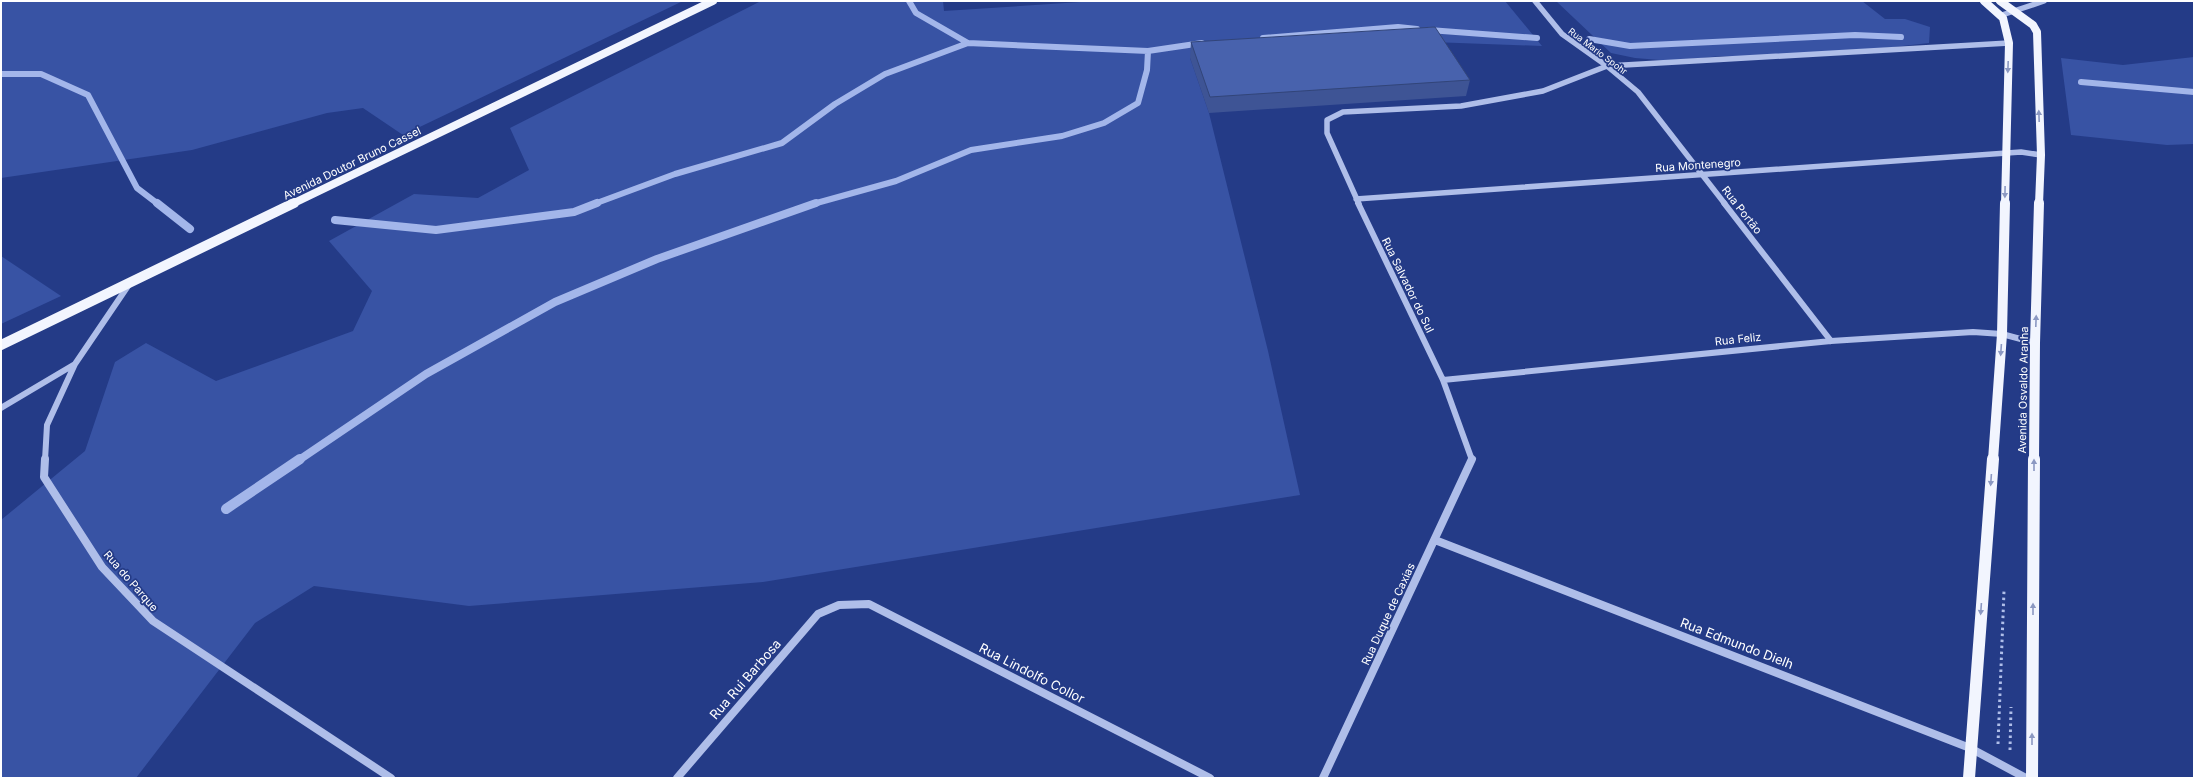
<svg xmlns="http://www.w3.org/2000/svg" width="2195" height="779" viewBox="0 0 2195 779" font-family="Inter,sans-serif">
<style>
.green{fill:#3853a4}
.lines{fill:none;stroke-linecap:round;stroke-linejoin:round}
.stream-far2{stroke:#a3b6ea;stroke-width:6}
.stream-far1{stroke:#a3b6ea;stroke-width:8}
.stream{stroke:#a3b6ea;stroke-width:10}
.path{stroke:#afbee9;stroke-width:3;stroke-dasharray:2.5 3.5;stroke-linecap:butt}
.minor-far2{stroke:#afbee9;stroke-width:5.5}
.minor-far1{stroke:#afbee9;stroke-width:6}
.minor{stroke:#afbee9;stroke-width:8}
.major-far2{stroke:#f2f5fe;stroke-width:8}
.major-far1{stroke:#f2f5fe;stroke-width:10}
.major{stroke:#f2f5fe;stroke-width:12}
.wall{fill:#3e5495}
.building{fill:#4862ad;stroke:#324579}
.oneway{fill:#8b98c2}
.labels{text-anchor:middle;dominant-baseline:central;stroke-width:3.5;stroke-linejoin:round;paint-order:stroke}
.far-street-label{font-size:9px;fill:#fff;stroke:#243b87}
.street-label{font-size:11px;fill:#fff;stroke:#243b87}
.near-street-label{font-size:13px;fill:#fff;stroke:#243b87}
</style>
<rect width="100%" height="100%" fill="#243b87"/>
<path class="green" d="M1 1H683L403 135 363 108 327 113 192 150 1 178Z
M761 1H943L944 11 1096 1H1505L1542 46 1432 42 1190 58 1209 113 1268 351 1300 495 763 582 469 606 314 586 255 623 136 778H1V520L85 451 115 362 146 343 216 381 353 331 372 291 329 241 414 194 478 198 529 170 510 128Z
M1556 1H1862L1885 19H1905L1930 27 1929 43 1804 57 1720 56 1672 61 1635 58 1611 53Z
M2194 57V144L2167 145 2071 135 2061 58 2123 65Z
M1 256 61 296 1 324Z"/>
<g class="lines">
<path class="stream-far2" d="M909 1 916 13 968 43
M1429 30 1537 38
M1263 38 1398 27 1417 29
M1589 39 1630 46 1855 35 1901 37
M1 74H41L88 95 137 188 158 204
M2081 82 2194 92
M594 204 675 174 782 143 835 104 885 74 968 43 1148 51 1202 43
M813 204 896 181 971 150 1062 136 1104 123 1138 103 1147 70 1148 51"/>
<path class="stream-far1" d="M157 203 190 229
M335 220 436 230 574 212 597 203
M299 460 426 374 555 302 657 259 816 203"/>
<path class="stream" d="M226 509 300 459"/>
<path class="path" d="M1998 744 2004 591
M2010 750 2011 707"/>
<path class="minor-far2" d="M1535 1 1562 34 1607 66 1638 92 1725 204
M2002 15 2044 1
M1356 199 2021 152 2041 155
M1359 204 1327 133V120L1343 112 1461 106 1543 91 1607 66 2009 43"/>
<path class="minor-far1" d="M1358 203 1443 380 1472 460
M1724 203 1831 341
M1443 380 1831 341 1973 332 2002 334 2035 343
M1 408 75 364
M45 460 47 425 75 364 130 283"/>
<path class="minor" d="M45 459 44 477 102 567 153 621 391 778
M1435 540 1970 748 2026 778
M677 778 818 614 839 605 869 604 1210 778
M1323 778 1472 459"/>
<path class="major-far2" d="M1984 1 2003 18 2009 43 2005 204
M2000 1 2033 25 2037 32 2041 155 2039 204
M292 204 713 1"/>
<path class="major-far1" d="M1 345 294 203
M1993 460 2002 334 2005 203
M2034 460 2035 343 2039 203"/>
<path class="major" d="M1969 778 1993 459
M2032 778 2034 459"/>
</g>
<path class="wall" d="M1191 42 1470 80 1466 96 1209 113 1190 58Z"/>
<path class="building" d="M1435 27 1470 80 1210 97 1191 42Z"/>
<defs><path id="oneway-solid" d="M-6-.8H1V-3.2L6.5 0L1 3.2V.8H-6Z"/></defs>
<g class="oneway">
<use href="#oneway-solid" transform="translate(2008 67) rotate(92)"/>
<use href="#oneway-solid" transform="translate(2039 116) rotate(-92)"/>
<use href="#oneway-solid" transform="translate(2005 192) rotate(91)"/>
<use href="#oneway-solid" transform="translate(2036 321) rotate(-88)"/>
<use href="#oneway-solid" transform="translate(2001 350) rotate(94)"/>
<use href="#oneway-solid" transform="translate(2034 465) rotate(-90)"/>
<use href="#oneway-solid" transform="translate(1991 480) rotate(94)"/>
<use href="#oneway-solid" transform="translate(1981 609) rotate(94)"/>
<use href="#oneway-solid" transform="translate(2033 609) rotate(-90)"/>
<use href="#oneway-solid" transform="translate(2032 739) rotate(-90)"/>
</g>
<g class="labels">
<g class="far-street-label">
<text transform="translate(1598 51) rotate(37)">Rua Mario Spohr</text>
</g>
<g class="street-label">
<text transform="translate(352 163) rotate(-26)">Avenida Doutor Bruno Cassel</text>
<text transform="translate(1698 165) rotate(-4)">Rua Montenegro</text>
<text transform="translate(1742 210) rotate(52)">Rua Portão</text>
<text transform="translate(1408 285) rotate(64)">Rua Salvador do Sul</text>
<text transform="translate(1738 339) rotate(-6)">Rua Feliz</text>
<text transform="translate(2023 390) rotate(-89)">Avenida Osvaldo Aranha</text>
<text transform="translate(131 581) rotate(49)">Rua do Parque</text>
<text transform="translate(1388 614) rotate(-65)">Rua Duque de Caxias</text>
</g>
<g class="near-street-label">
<text transform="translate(1737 643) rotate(21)">Rua Edmundo Dielh</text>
<text transform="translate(1032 673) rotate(27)">Rua Lindolfo Collor</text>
<text transform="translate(745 679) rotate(-49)">Rua Rui Barbosa</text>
</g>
</g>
<rect width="2195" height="779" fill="none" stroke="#ffffff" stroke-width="4"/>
</svg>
